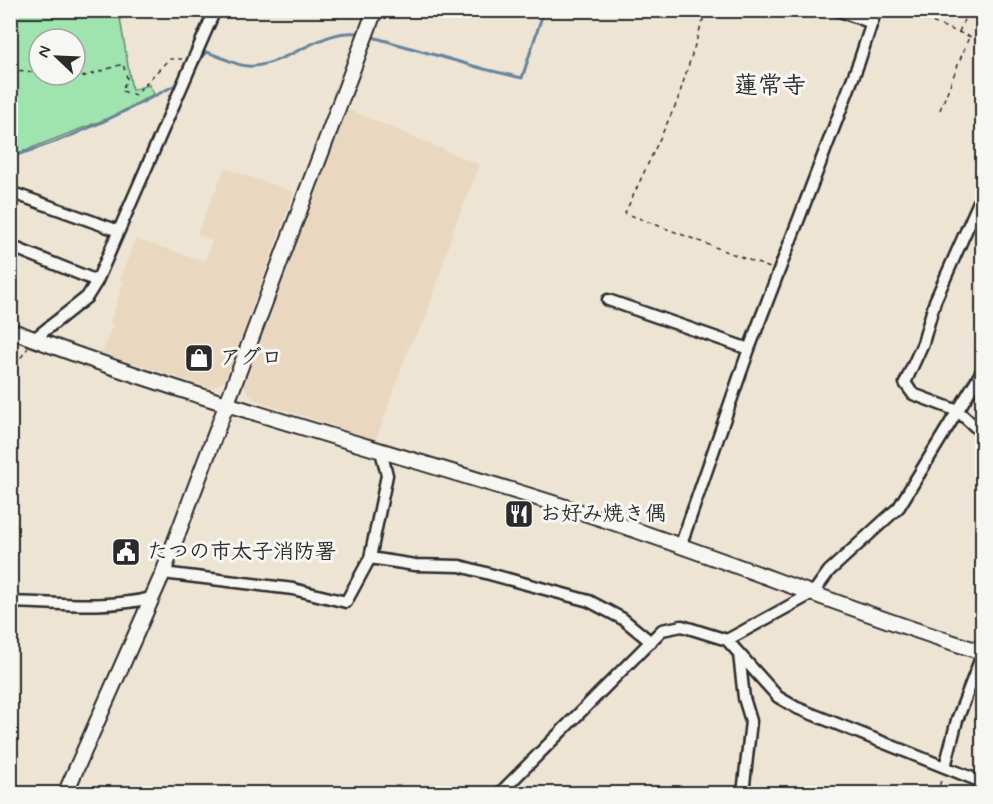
<svg xmlns="http://www.w3.org/2000/svg" width="993" height="804" viewBox="0 0 993 804" font-family="Mynerve,'Klee One',sans-serif">
<style>
.built{fill:#e9d7bf}
.green{fill:#9fe3af;stroke:#65876d;stroke-width:1.5;fill-rule:evenodd}
.lines{fill:none;stroke-linecap:round;stroke-linejoin:round}
.stream{stroke:#65849d;stroke-width:3}
.street-casing{stroke:#2b2b2b;stroke-width:15}
.secondary-casing{stroke:#2b2b2b;stroke-width:18}
.path{stroke:#2b2b2b;stroke-width:1.5;stroke-dasharray:4.5 4.5;stroke-linecap:butt}
.street{stroke:#f6f6f2;stroke-width:10}
.secondary{stroke:#f6f6f2;stroke-width:14}
.labels{text-anchor:middle;dominant-baseline:central;stroke-width:6;stroke-linejoin:round;paint-order:stroke}
.poi-label{font-size:21px;font-weight:bold;fill:#2b2b2b;stroke:#f6f6f2;text-anchor:start}
.quarter-label{font-size:24px;font-weight:bold;fill:#2b2b2b;stroke:#f6f6f2}
</style>
<rect width="100%" height="100%" fill="#eee4d4"/>
<filter id="ink" filterUnits="userSpaceOnUse"><feTurbulence type="fractalNoise" baseFrequency=".0167" numOctaves="2"/><feDisplacementMap in="SourceGraphic" scale="12" xChannelSelector="R" yChannelSelector="G"/><feConvolveMatrix kernelMatrix="1 2 1 2 8 2 1 2 1" color-interpolation-filters="sRGB"/></filter>
<g filter="url(#ink)">
<path class="built" d="M345 108 480 165 454 228 425 320 409 347 376 440 255 400 244 387Z
M225 168 294 192 225 381 211 388 102 353 113 324 110 323 124 281 120 280 135 239 205 261 212 240 197 234Z"/>
<path class="green" d="M11 10 134 11 120 18 132 90 149 85 154 94 114 116 11 156ZM39 39H75V75H39Z"/>
<g class="lines">
<path class="stream" d="M369 36 484 69 522 78 544 10
M191 74 206 52C222 56 238 68 254 66 292 62 325 26 363 34
M10 157C70 140 125 112 179 83"/>
<g class="street-casing">
<path id="street" d="M837 10 872 23
M10 192 119 231
M982 195 935 301 923 343 905 383 913 394 958 411 982 433
M10 246 97 281
M608 300 749 349
M34 339 87 297 97 281 215 10
M681 544 749 349 859 62 876 10
M370 558 415 565 460 566 589 601 623 619 651 642
M163 573 293 589 346 602 370 558 387 475 381 451
M10 602C57 603 106 609 151 598
M727 640 813 593 829 571 899 507 982 371
M739 654 744 698 751 721 743 794
M945 767 957 720 982 655
M499 794 662 630 682 626 727 640 778 697 797 708 982 782"/>
</g>
<g class="secondary-casing">
<path id="secondary" d="M10 330C198 402 393 451 584 513 718 556 848 610 982 652
M65 794 163 573 375 10"/>
</g>
<path class="path" d="M706 10 677 102 625 213 770 268
M899 10 982 41
M959 32 968 10
M10 70 27 71 47 77 50 75
M74 75 79 78 123 64 127 78 122 91 135 95 169 59H182
M940 110 969 37
M10 372 28 348
M937 794 942 777"/>
<use href="#street" class="street"/>
<use href="#secondary" class="secondary"/>
</g>
</g>
<defs>
<g id="shop-square" transform="scale(1.5)"><rect x="-9" y="-9" width="18" height="18" rx="4" fill="#2b2b2b" stroke="#f6f6f2"/><path d="M-5-2.5h2.3a2.7 3.5 0 0 1 5.4 0H5L5.5 6h-11ZM-1.5-2.5h3a1.5 2.3 0 0 0-3 0Z" fill="#fff"/></g>
<g id="restaurant-square" transform="scale(1.5)"><rect x="-9" y="-9" width="18" height="18" rx="4" fill="#2b2b2b" stroke="#f6f6f2"/><path d="M-5-6h1v4h1v-4h1v4h1v-4h1v5L-1.5 .5V6h-2V.5L-5-1ZM5-6V6H3V1.5H1.5Q1.5-4 5-6Z" fill="#fff"/></g>
<g id="civic-square" transform="scale(1.5)"><rect x="-9" y="-9" width="18" height="18" rx="4" fill="#2b2b2b" stroke="#f6f6f2"/><path d="M-.6-6.5H3V-4.5H.6V-3L4-1V1h2V6H-6V1h2V-1L-.6-3ZM-1.2 2.5V6h2.4V2.5Z" fill="#fff"/></g>
</defs>
<g fill-rule="evenodd">
<use href="#shop-square" x="199" y="358"/>
<use href="#restaurant-square" x="519" y="514"/>
<use href="#civic-square" x="126" y="552"/>
</g>
<g class="labels">
<g class="poi-label">
<text x="220" y="358">アグロ</text>
<text x="540" y="514">お好み焼き偶</text>
<text x="147" y="552">たつの市太子消防署</text>
</g>
<g class="quarter-label">
<text x="770" y="86">蓮常寺</text>
</g>
</g>
<rect width="993" height="804" fill="none" stroke="#f6f6f2" stroke-width="36"/>
<rect x="18" y="18" width="957" height="768" fill="none" stroke="#2b2b2b" stroke-width="2" filter="url(#ink)"/>
<g transform="translate(57 57) rotate(293)"><circle r="28" fill="#f6f6f2" stroke="#a5a5a2" stroke-width="1.5"/>
<path d="M0-4.5L10 22L0 15L-10 22Z" fill="#2b2b2b"/>
<text y="-9" font-size="16" font-weight="bold" text-anchor="middle" fill="#2b2b2b">N</text>
</g>
</svg>
